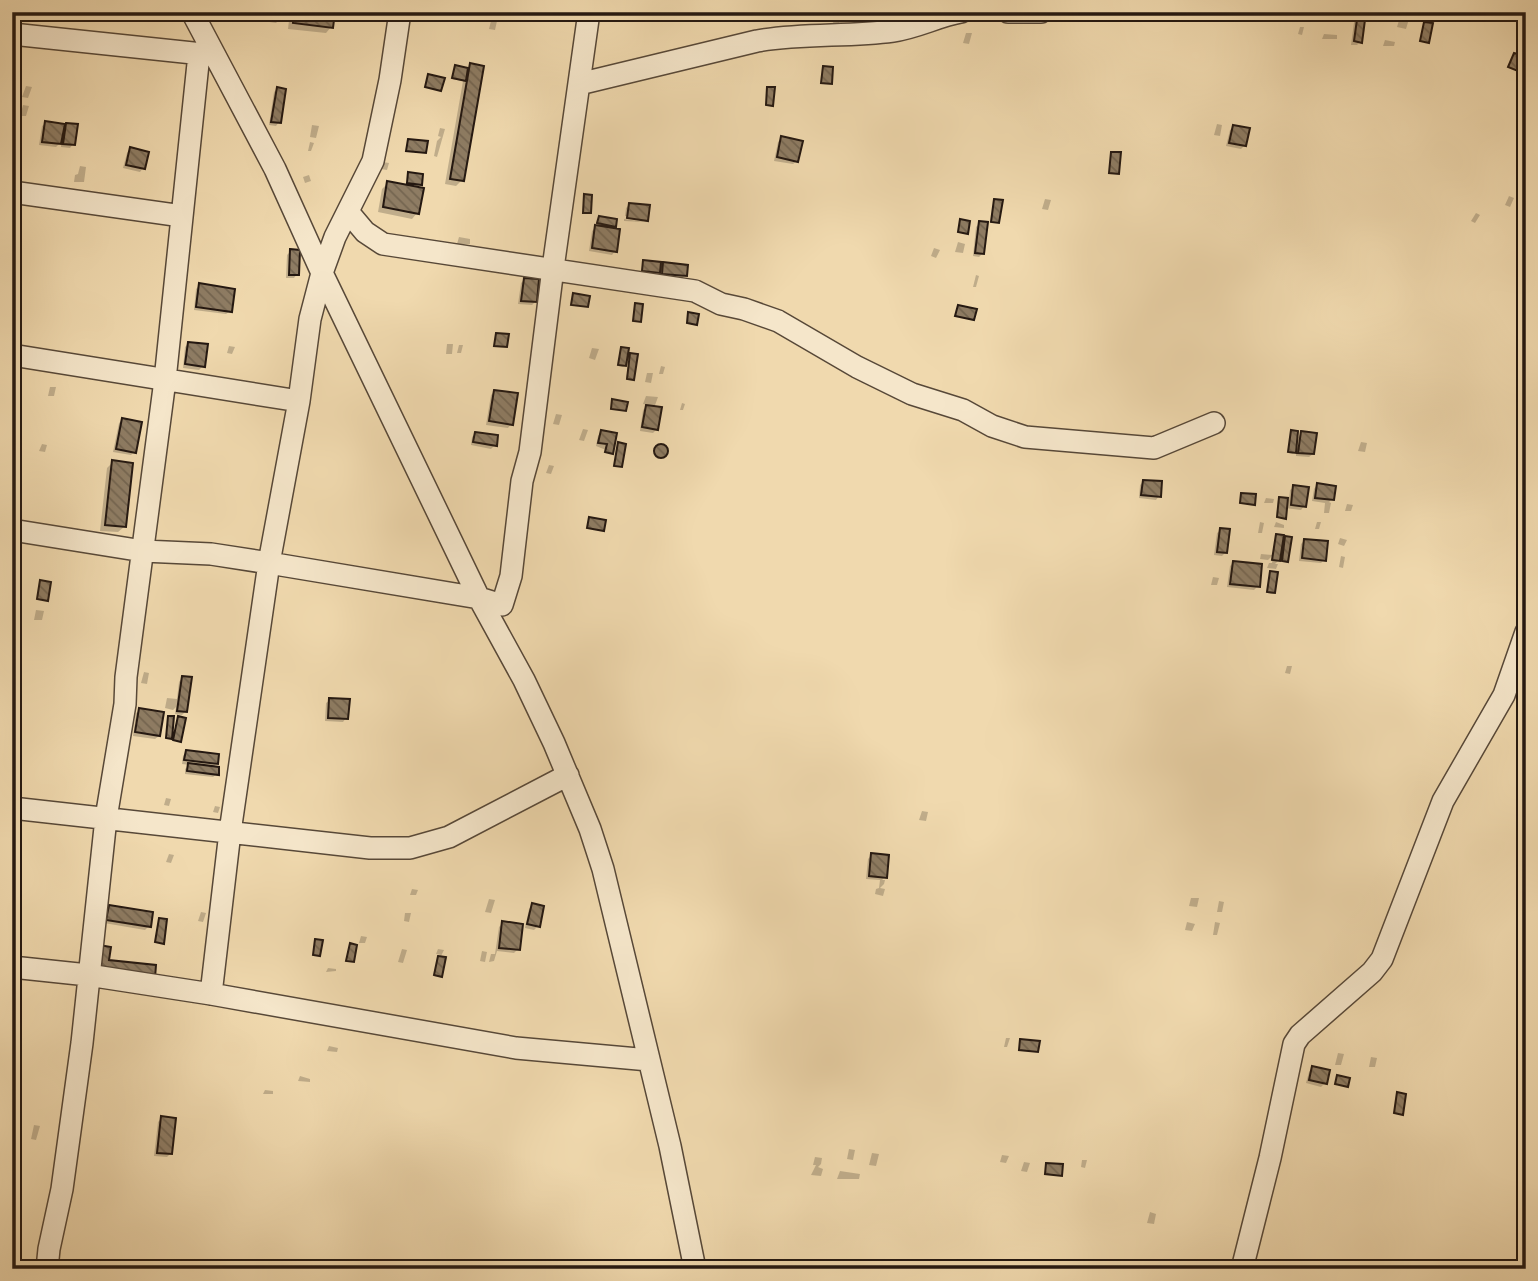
<svg xmlns="http://www.w3.org/2000/svg" width="1538" height="1281" viewBox="0 0 1538 1281" font-family="'IM FELL Great Primer',serif">
<style>
.shadow{fill:#0003}
.building{fill:url(#building-back-hatch);stroke:#241811;stroke-width:2}
.lines{fill:none;stroke-linecap:round;stroke-linejoin:round}
.minor-casing{stroke:#574838;stroke-width:24}
.minor{stroke:#f5e6ca;stroke-width:21}
</style>
<defs>
<pattern id="building-back-hatch" width="6" height="6" patternUnits="userSpaceOnUse" patternTransform="scale(1.75)"><rect width="6" height="6" fill="#8e7c63"/><path d="M-1 5l2 2M0 0l6 6M5-1l2 2" fill="none" stroke="#746550"/></pattern>
</defs>
<rect width="100%" height="100%" fill="#f0d9ae"/>
<filter id="stains"><feTurbulence type="fractalNoise" baseFrequency=".00286" numOctaves="4"/><feColorMatrix values="0 0 0 0 .2 0 0 0 0 .09 0 0 0 0 .02 0 0 0 .5 -.17"/></filter>
<radialGradient id="worn" r=".72"><stop offset=".6" stop-color="#630" stop-opacity="0"/><stop offset="1" stop-color="#630" stop-opacity=".3"/></radialGradient>
<path class="shadow" d="M241 12H281L280 19 276 23 241 18Z
M290 12H333L331 27 326 33 288 29Z
M834 12H841L839 24 833 23Z
M1301 12H1307L1305 19 1300 18Z
M1311 12H1319L1317 19 1310 18Z
M1359 12 1360 42 1357 45H1351L1355 15Z
M1400 17 1409 19 1406 29 1397 27Z
M491 21H497L495 30 489 29Z
M1300 27H1304L1302 35 1298 34Z
M966 33H972L969 44 963 43Z
M1324 34 1337 35V39H1322Z
M1385 40 1395 42 1394 46H1383Z
M471 65 462 180 456 186 445 184 463 81 452 79 454 69 466 70Z
M26 86 32 87 28 98 22 97Z
M277 89 279 122 276 126 269 125 274 92Z
M23 105 29 106 26 116H20Z
M46 123 62 129 67 125 73 144 70 148 61 147V142L56 147 39 145 42 126Z
M1217 124 1222 125 1220 136 1214 135Z
M312 125 319 126 316 138 310 137Z
M1233 127 1245 145 1241 149 1226 146 1230 130Z
M440 128 445 129 437 157 434 156 437 141 441 137 438 136Z
M782 138 797 161 793 164 774 161 778 142Z
M310 142 314 143 311 151H308Z
M130 149 143 168 140 172 123 168 127 153Z
M383 162 389 163 387 170 381 169Z
M80 166 86 167 84 182H74L75 175 78 174Z
M409 173 420 185 416 188 417 213 412 219 378 212 382 189 388 183 406 187Z
M309 175 311 181 305 183 303 177Z
M1509 196 1514 198 1510 207 1505 205Z
M1045 199 1051 200 1048 210 1042 209Z
M629 205 646 218 625 216 626 208Z
M1476 213 1480 215 1475 223 1471 221Z
M599 218 614 226 610 229 615 251 612 255 589 251 592 231 597 226Z
M624 219 645 222 624 221Z
M980 223 983 253 979 257 973 256 976 227Z
M459 237 470 239V244H457Z
M958 242 965 244 963 253 955 252Z
M934 248 940 250 936 258 931 256Z
M291 251 297 274 294 278H286L287 255Z
M643 262 658 270 664 264 685 275 681 279 659 277 660 270 657 273 641 272Z
M976 275 979 276 976 287H973Z
M524 280 535 302 532 305 518 304 521 283Z
M200 285 230 311 226 314 194 310 196 289Z
M189 343 203 366 199 370 183 368 185 347Z
M447 344H453L452 354H446Z
M459 345H463L461 353H457Z
M229 346 235 347 232 354 227 353Z
M592 348 599 349 595 360 589 358Z
M622 348 625 360 631 354V380L626 379 629 362 623 367 618 366Z
M661 366 665 367 663 374H659Z
M647 373H653L651 383 645 382Z
M50 387H56L54 396H48Z
M494 392 511 424 508 428 486 425 491 395Z
M646 396 658 397 654 408 657 429 653 433 640 431 643 410 648 405 643 404Z
M682 403 685 404 683 410H680Z
M556 414 562 415 559 425 553 424Z
M122 420 134 452 131 455 113 452 119 423Z
M583 429 588 430 584 441 579 440Z
M601 432 615 435 611 452 596 446 598 436Z
M1292 432 1296 439 1302 433 1313 454 1309 457 1296 456V450L1293 454 1288 453Z
M476 433 495 445 491 449 471 445 472 437Z
M1361 442 1367 443 1365 452 1358 451Z
M42 444 47 445 45 452 39 451Z
M653.5 453a5.5 5.5 0 1 1 11 0a5.5 5.5 0 1 1-11 0Z
M113 462 124 527 118 532 100 531 107 468Z
M549 465 554 466 551 474 546 473Z
M1143 482 1159 496 1156 500 1139 498 1140 485Z
M1317 485 1332 499 1329 502 1331 503 1329 513H1324L1325 503 1312 501 1314 489Z
M1294 487 1304 506 1301 510 1285 508 1284 518H1276L1278 500H1289L1290 490Z
M1266 498 1274 499 1273 503H1264Z
M1347 504 1353 505 1351 511H1345Z
M1260 522 1264 523 1262 533H1258Z
M1276 522 1284 525V528L1274 527Z
M1317 522H1321L1319 529H1315Z
M1221 530 1226 552 1222 556 1214 555 1217 533Z
M1276 536 1281 543 1286 538 1287 561 1282 562 1283 556 1275 564H1278L1276 569 1267 568 1269 563H1272L1273 555 1268 560 1260 559 1261 554 1273 555Z
M1340 538 1347 540 1344 546 1338 544Z
M1305 540 1324 560 1321 563 1299 561 1301 544Z
M1341 556 1345 557 1343 568 1339 567Z
M1233 563 1258 586 1254 590 1227 587 1230 566Z
M1213 577 1219 578 1217 585H1211Z
M36 610 44 611 42 620H34Z
M1287 666H1292L1290 674 1285 673Z
M144 672 149 673 147 684 141 683Z
M182 678 186 711 182 715 175 714 176 707 173 710 165 708 167 698 177 699 179 682Z
M330 700 346 718 343 722 325 721 326 703Z
M140 710 159 736 155 739 133 736 136 713Z
M186 752 216 764 212 768 217 774 213 777 185 774V769L190 765 182 764 183 756Z
M166 798 171 799 169 806 164 805Z
M215 806 220 807 218 813 213 812Z
M922 811 928 812 926 821 919 820Z
M169 854 174 855 171 863 166 862Z
M872 855 885 877 882 880H885L884 884 880 888 885 889 883 896 875 894 876 889 879 888 880 880 866 879 868 859Z
M412 889 418 890 416 895H410Z
M1191 898H1199L1197 907 1189 906Z
M489 899 495 900 491 913 485 912Z
M1219 901 1224 902 1222 912H1217Z
M533 905 538 926 534 930 525 928 529 909Z
M109 907 149 926 145 930 104 923 106 910Z
M201 912 206 913 203 922 198 921Z
M405 913H411L409 922 404 921Z
M1187 922 1195 924 1192 931 1185 930Z
M1215 922 1220 923 1217 935H1213Z
M503 923 518 949 514 953 497 951 494 961 489 962 491 954H495L499 927Z
M361 936 367 937 365 943H359Z
M402 949 407 950 403 963 398 962Z
M438 949 444 950 440 958 439 977 434 976 437 959 441 955 436 954Z
M482 951 487 952 485 962 480 961Z
M328 968 336 969V971L326 972Z
M1006 1038H1010L1007 1047H1004Z
M329 1046 338 1048 337 1052 327 1051Z
M1338 1053 1344 1054 1341 1065H1335Z
M1371 1057 1377 1058 1375 1067H1369Z
M1312 1068 1325 1083 1321 1087 1306 1083 1309 1072Z
M300 1076 310 1079V1082L298 1081Z
M265 1090 273 1091V1094H263Z
M162 1118 170 1154 167 1157 154 1156 158 1122Z
M34 1125 40 1126 36 1140 31 1139Z
M849 1149 855 1150 853 1160 847 1159Z
M872 1153 879 1154 876 1166 869 1165Z
M1002 1155 1009 1156 1006 1163 1000 1162Z
M815 1157 822 1158 821 1164 818 1167 823 1169 821 1176 811 1175 816 1165H813Z
M1082 1160H1087L1085 1168 1081 1167Z
M1024 1162 1030 1163 1027 1172 1021 1171Z
M840 1171 860 1174 859 1179H837Z
M1150 1212 1156 1214 1154 1224 1147 1223Z"/>
<path class="building" d="M244 12H283L281 20 243 15Z
M294 12H335L333 28 293 23Z
M1358 12H1366L1362 43 1354 41Z
M1424 22 1433 23 1429 43 1420 41Z
M1514 53 1524 56 1518 71 1508 67Z
M470 63 484 66 464 181 450 179Z
M455 65 468 68 466 81 452 78Z
M823 66 833 67 832 84 821 83Z
M428 74 445 78 441 91 425 87Z
M277 87 286 89 281 123 271 122Z
M767 87H775L773 106 766 105Z
M45 121 65 124 61 144 42 142Z
M66 123 78 124 75 145 63 144Z
M1233 125 1250 128 1246 146 1229 143Z
M781 136 803 141 798 162 777 157Z
M408 139 428 141 426 153 406 151Z
M130 147 149 152 145 169 126 165Z
M1111 152H1121L1119 174 1109 173Z
M408 172 423 174 422 185 407 183Z
M387 181 424 188 419 214 383 207Z
M584 194 592 195 591 213H583Z
M994 199 1003 200 999 223 991 222Z
M629 203 650 205 648 221 627 218Z
M599 216 617 219 616 227 597 223Z
M960 219 970 221 968 234 958 232Z
M979 221 988 222 984 254 975 253Z
M595 225 620 229 617 252 592 248Z
M290 249 300 250 299 275H289Z
M643 260 661 262 660 273 642 271Z
M663 262 688 265 687 276 662 274Z
M524 278 539 279 537 302 521 301Z
M199 283 235 289 232 312 196 307Z
M573 293 590 296 588 307 571 305Z
M635 303 643 304 641 322 633 321Z
M958 305 977 309 974 320 955 316Z
M688 312 699 314 697 325 687 323Z
M496 333 509 334 507 347 494 346Z
M188 342 208 344 205 367 185 364Z
M621 347 629 348 626 366 618 365Z
M630 353 638 354 634 380 627 379Z
M494 390 518 393 513 425 489 421Z
M612 399 628 402 626 411 611 409Z
M646 405 662 407 658 430 642 427Z
M122 418 142 422 136 453 116 449Z
M601 430 617 433 613 454 605 452 607 444 598 443Z
M1291 430 1298 431 1296 453 1288 452Z
M1301 431 1317 433 1314 454 1298 453Z
M475 432 498 435 497 446 473 442Z
M618 442 626 444 622 467 614 466Z
M654 451a7 7 0 1 1 14 0a7 7 0 1 1-14 0Z
M112 460 133 463 126 527 105 525Z
M1143 480 1162 481 1161 497 1141 495Z
M1317 483 1336 486 1334 500 1315 498Z
M1293 485 1309 487 1306 507 1291 505Z
M1241 493 1256 494 1255 505 1240 503Z
M1279 497 1288 498 1286 519 1277 517Z
M589 517 606 520 604 531 587 528Z
M1220 528 1230 529 1227 553 1217 552Z
M1276 534 1284 535 1280 561 1272 560Z
M1285 536 1292 537 1288 562 1282 561Z
M1304 539 1328 541 1326 561 1302 558Z
M1233 561 1262 564 1260 587 1230 584Z
M1270 571 1278 572 1275 593 1267 592Z
M40 580 51 582 48 601 37 599Z
M182 676 192 677 187 712 177 711Z
M329 698 350 699 348 719 328 718Z
M139 708 164 712 160 736 135 732Z
M168 716H174L172 739 166 738Z
M178 716 186 718 181 742 173 740Z
M186 750 219 754 218 764 184 760Z
M188 763 219 767V775L187 771Z
M871 853 889 855 887 878 869 876Z
M532 903 544 906 540 927 527 924Z
M109 905 153 912 151 927 106 920Z
M159 918 167 919 164 944 155 942Z
M502 921 523 924 520 950 499 948Z
M315 939 323 940 320 956 313 955Z
M350 943 357 945 354 962 346 961Z
M99 945 111 947 109 960 156 965 155 978 96 972Z
M438 956 446 957 442 977 434 975Z
M1020 1039 1040 1041 1038 1052 1019 1050Z
M1312 1066 1330 1070 1327 1084 1309 1080Z
M1337 1075 1350 1078 1348 1087 1335 1084Z
M1397 1092 1406 1094 1403 1115 1394 1113Z
M161 1116 176 1118 172 1154 157 1153Z
M1046 1163 1063 1164 1062 1176 1045 1174Z"/>
<g class="lines">
<g class="minor-casing">
<path id="minor" d="M192 12 275 169 322 273 479 598 524 680 554 743 590 829 603 869 670 1146 695 1269
M1008 12H1041
M12 34 212 55
M579 84 757 41C802 33 848 37 893 31 916 28 938 16 961 12
M12 192 182 216
M349 213 365 232 383 244 695 291 721 304 744 309 778 321 857 367 912 394 963 410 992 426 1025 437 1154 448 1214 423
M12 355 299 401
M12 530 143 551 211 554 269 563 479 598 502 605 511 576 522 481 530 452 553 268 589 12
M12 808 370 848H410L449 837 568 775
M12 967 88 975 211 994 516 1048 649 1060
M211 994 230 832 269 563 299 401 310 319 322 273 335 237 373 161 390 80 400 12
M47 1269 49 1249 62 1189 82 1043 106 818 125 704 126 677 165 380 199 54
M1242 1269 1270 1158 1294 1044 1300 1035 1372 972 1382 959 1443 801 1504 695 1526 632"/>
</g>
<use href="#minor" class="minor"/>
</g>
<rect width="1538" height="1281" fill="none" stroke="#f0d9ae" stroke-width="42"/>
<rect x="14" y="14" width="1510" height="1253" fill="none" stroke="#241811" stroke-width="3.5"/>
<rect x="21" y="21" width="1496" height="1239" fill="none" stroke="#241811" stroke-width="2"/>
<rect width="100%" height="100%" filter="url(#stains)"/>
<rect width="100%" height="100%" fill="url(#worn)"/>
</svg>
